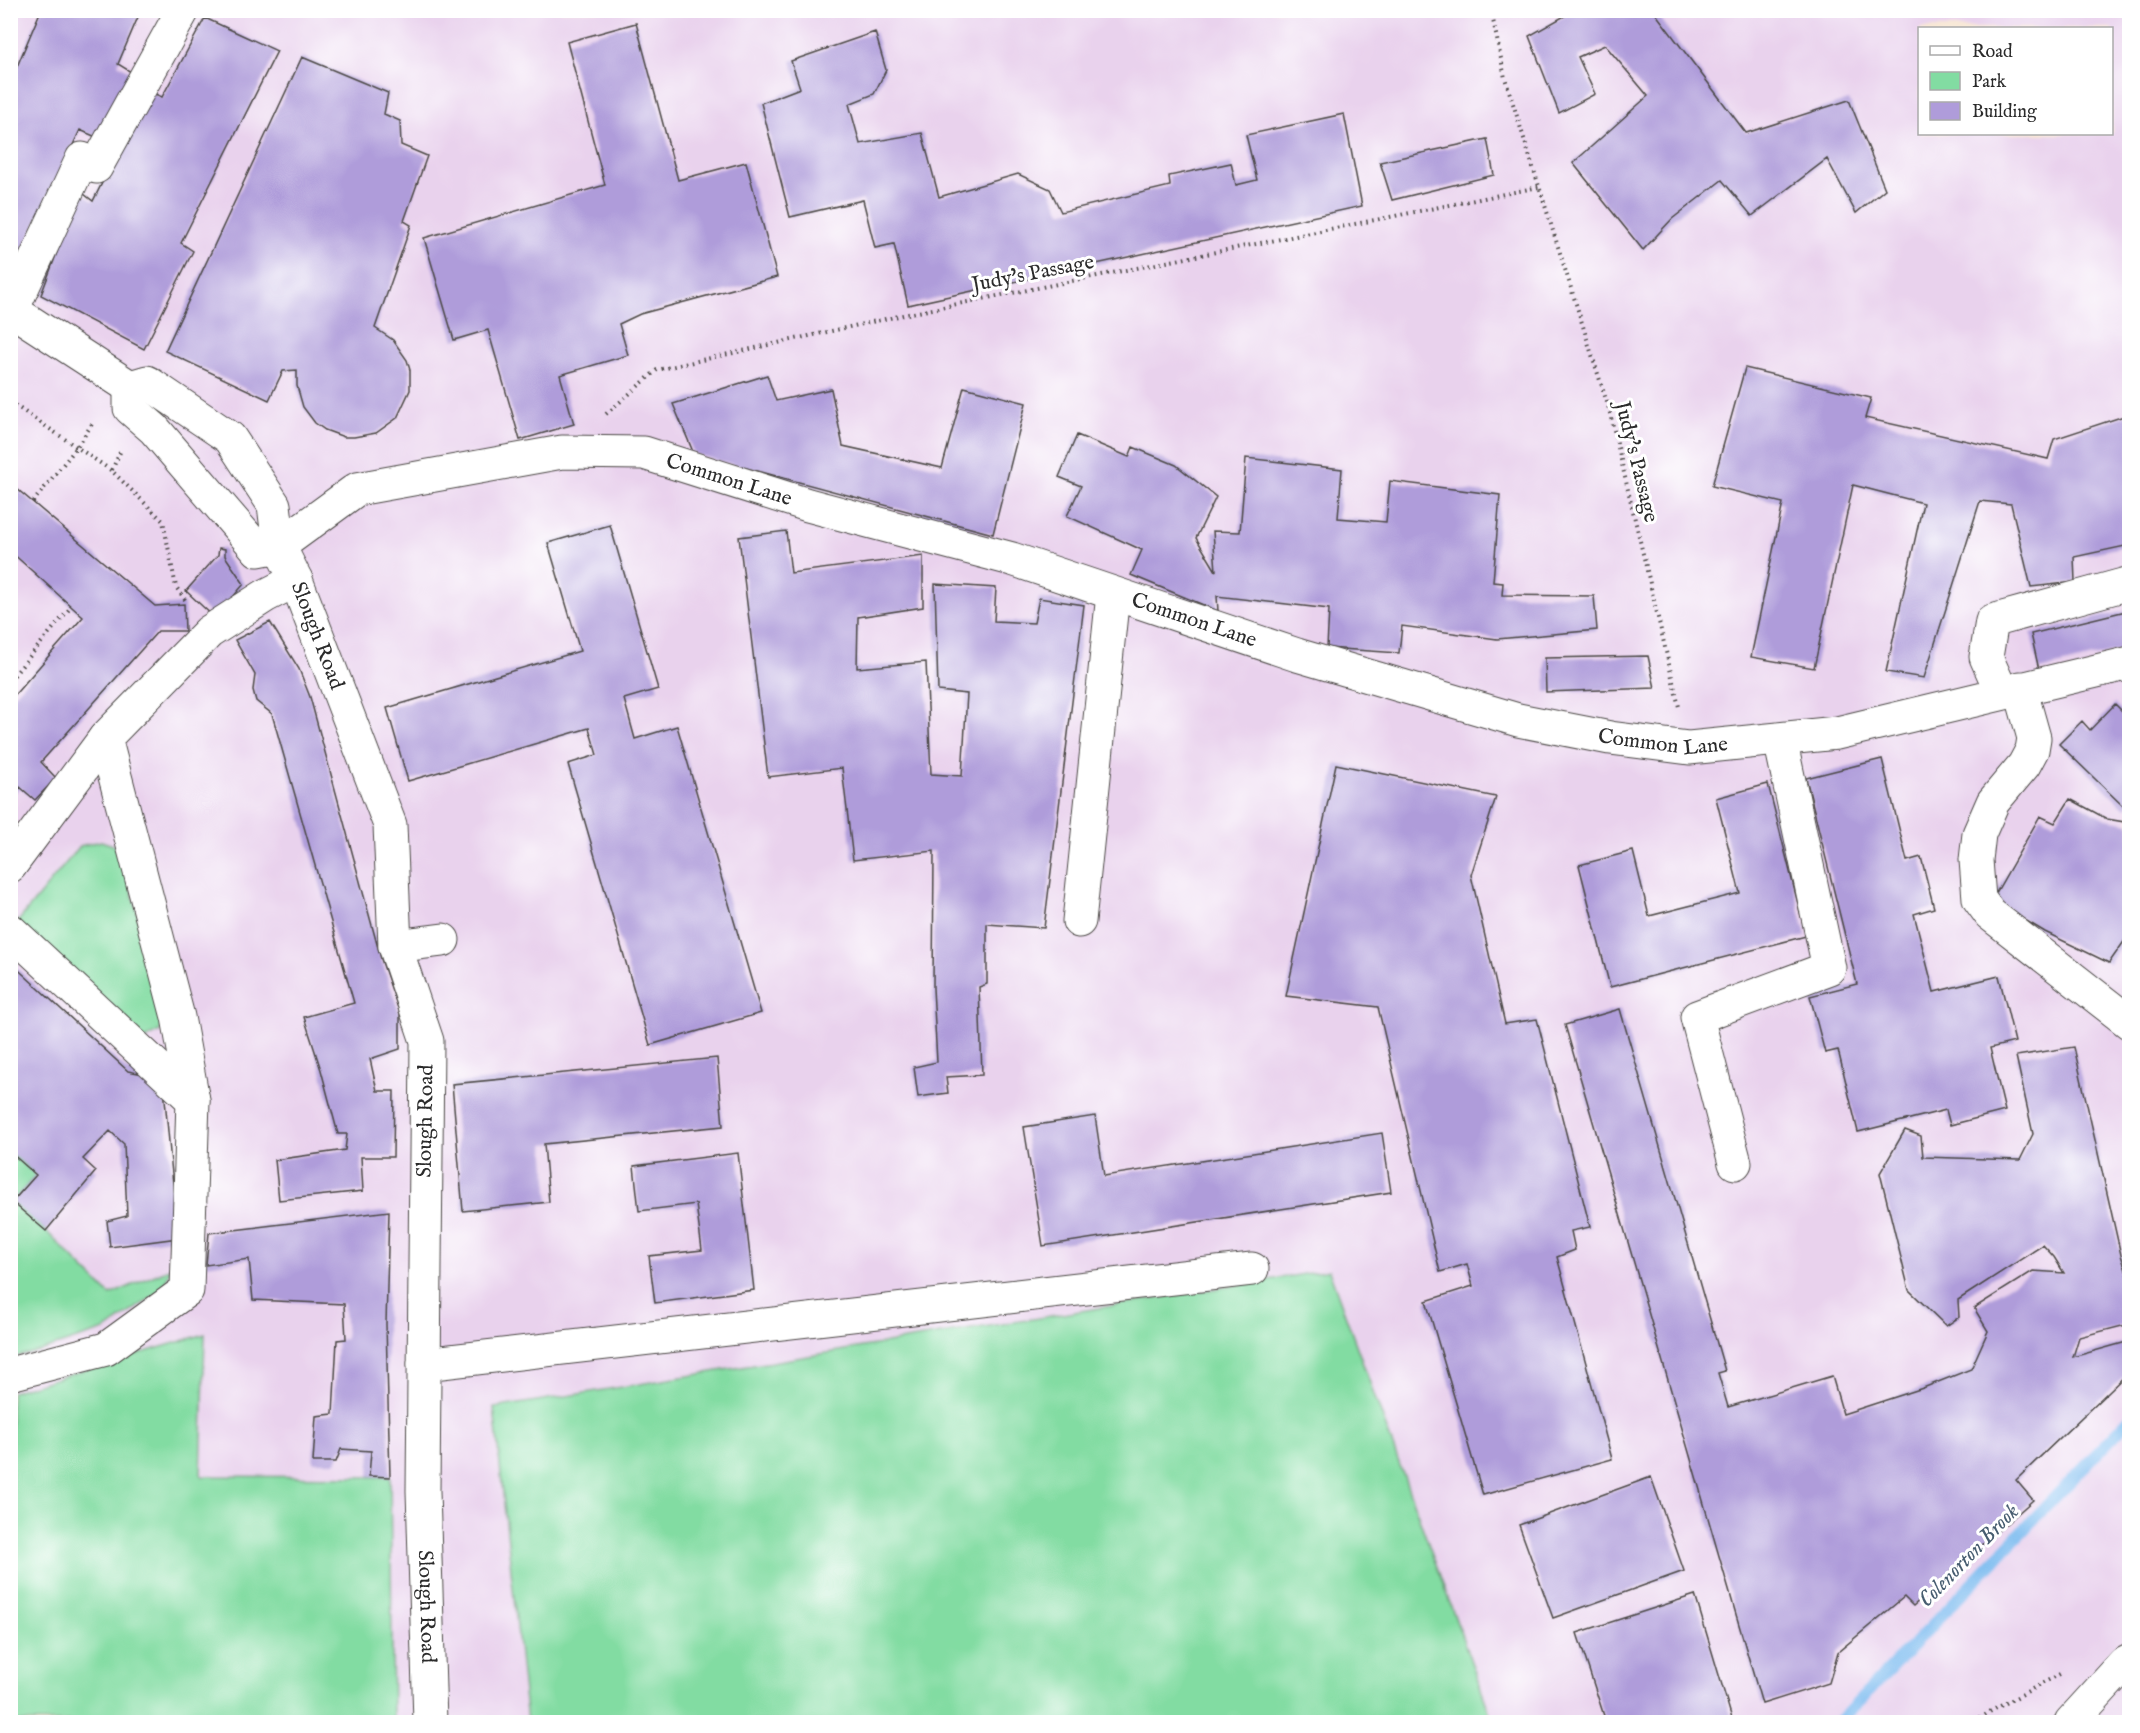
<svg xmlns="http://www.w3.org/2000/svg" width="2140" height="1733" viewBox="0 0 2140 1733" font-family="'IM FELL English',serif">
<style>
.built{fill:#e9d2ed;fill-rule:evenodd}
.green{fill:#82dca2;stroke:#568466;stroke-width:1.5}
.lines{fill:none;stroke-linecap:round;stroke-linejoin:round}
.stream{stroke:#7bbbef;stroke-width:12}
.building{fill:#af9cda}
.minor-casing{stroke:#4a4744;stroke-width:35}
.major-casing{stroke:#4a4744;stroke-width:35}
.path{stroke:#4a4744;stroke-width:4;stroke-dasharray:1.5 4.5;stroke-linecap:butt}
.minor{stroke:#fff;stroke-width:33}
.major{stroke:#fff;stroke-width:33}
.labels{text-anchor:middle;dominant-baseline:central;stroke-width:6;stroke-linejoin:round;paint-order:stroke}
.street-label{font-size:21px;fill:#2b2b2b;stroke:#fff}
.water-label{font-size:22px;font-style:italic;fill:#475d70;stroke:#fff}
</style>
<rect width="100%" height="100%" fill="#fff"/>
<filter id="ink" filterUnits="userSpaceOnUse"><feTurbulence type="fractalNoise" baseFrequency=".0167" numOctaves="2"/><feDisplacementMap in="SourceGraphic" scale="12" xChannelSelector="R" yChannelSelector="G"/><feConvolveMatrix kernelMatrix="1 2 1 2 8 2 1 2 1" color-interpolation-filters="sRGB"/></filter>
<filter id="wash" filterUnits="userSpaceOnUse"><feTurbulence type="fractalNoise" baseFrequency=".008" numOctaves="4" result="noise"/><feDisplacementMap in="SourceGraphic" scale="24" xChannelSelector="R" yChannelSelector="G"/><feGaussianBlur stdDeviation="1.35" result="paint"/><feColorMatrix in="noise" values="0 0 0 0 0 0 0 0 0 0 0 0 0 0 0 0 0 1.4 0 .05"/><feComposite in="paint" operator="in"/></filter>
<g filter="url(#wash)">
<rect width="100%" height="100%" fill="#f8e7d5"/>
<path class="built" d="M11 11H2129V1722H11ZM1920 28H2112V134H1920Z"/>
<path class="green" d="M101 841 113 845 122 853 164 1017 160 1031 140 1042 15 925 80 846Z
M10 1152 36 1175 12 1202 46 1231 110 1295 171 1268 162 1290 105 1330 40 1351 10 1358Z
M1329 1270 1493 1722H527L494 1408Z
M205 1334 201 1476 390 1477 393 1722H11V1392Z"/>
<g class="lines">
<path class="stream" d="M1839 1722 2130 1419"/>
</g>
<g id="blocks">
<path class="building" d="M41 10H141L118 64 136 75 103 140 80 130 12 274 10 273V83Z
M1575 10H1653L1746 133 1849 100 1885 189 1856 213 1827 159 1752 216 1722 180 1672 219 1643 250 1573 163 1648 96 1605 45 1578 57 1595 94 1559 113 1529 36Z
M205 18 277 51 181 243 193 251 144 349 41 295 80 191 93 201 148 91 162 97Z
M636 23 678 180 746 162 777 277 640 314 619 324 628 355 560 375 574 424 520 440 488 330 454 340 424 238 605 185 567 42Z
M875 32 886 70 874 94 849 104 860 144 922 133 939 197 1018 174 1050 189 1061 212 1170 186 1169 176 1231 163 1236 185 1257 180 1246 135 1344 114 1362 206 908 305 894 244 875 248 863 200 790 217 761 103 800 88 791 61Z
M302 57 388 93 384 114 400 121 401 145 427 156 404 221 411 225 375 328 393 340 407 360 410 370V390L397 418 376 433 354 437H344L325 430 315 423 303 407 297 386V370L283 371 269 400 165 351Z
M1487 139 1494 175 1392 200 1380 162Z
M1745 368 1871 398 1865 418 2048 459 2054 439 2130 414V545L2074 557 2075 582 2031 587 2011 504 1980 501 1924 678 1886 672 1923 503 1853 485 1814 668 1751 657 1783 503 1712 486Z
M767 375 776 401 831 389 843 446 942 468 964 387 1026 403 993 534 694 454 673 404Z
M1077 435 1129 457 1133 447 1176 465 1216 497 1196 538 1216 571 1213 531 1240 532 1246 458 1342 469 1338 518 1386 522 1390 481 1500 495 1493 582 1503 583 1502 595 1594 596 1597 630 1497 639 1402 626 1399 653 1327 648 1329 609 1217 596 1218 611 1131 575 1142 550 1067 516 1081 486 1059 477Z
M10 483 155 606 184 604 185 631H158L41 762 56 778 35 800 20 787 10 798V700L83 617 10 551Z
M610 525 658 689 624 699 635 739 677 726 761 1013 650 1045 568 764 597 755 589 728 408 781 387 708 580 651 548 543Z
M786 531 791 573 923 556V607L858 617 857 668 926 662 931 774 962 776 967 694 938 691 935 584 996 588 994 621 1034 623 1039 598 1084 605 1044 928 987 924V984L979 987 982 1075 946 1077 948 1093 918 1097 914 1067 937 1062 933 988 934 851 853 860 842 768 768 777 739 537Z
M219 548 225 549V556L244 584 215 618 186 591 218 555Z
M2130 610V648L2039 670 2031 634Z
M270 622 299 669 310 697 381 959 400 1014V1049L370 1059 377 1091H394L393 1157H361L363 1191 279 1200 275 1160 345 1150 347 1134H338L321 1070 304 1017 354 1003 272 714 256 701 253 690 255 675 235 640Z
M1648 656 1655 688 1546 692 1545 658Z
M2115 704 2130 719V803L2125 808 2059 744 2082 721 2090 730Z
M1882 759 1907 861 1921 857 1934 908 1914 914 1934 992 1999 976 2015 1042 1990 1048 2005 1111 1950 1125 1946 1110 1858 1132 1838 1050 1825 1053 1810 996 1857 984 1806 778Z
M1336 764 1496 797 1471 875 1505 1024 1537 1019 1590 1227 1571 1231 1575 1250 1557 1257 1612 1459 1483 1495 1426 1301 1473 1286 1467 1264 1440 1272 1378 1007 1286 996Z
M1768 784 1806 936 1610 987 1579 865 1633 851 1649 916 1740 893 1716 798Z
M2070 799 2107 819 2130 823V933L2109 963 2045 932 1992 900 2040 816 2055 823Z
M10 962 128 1071 163 1078 178 1238 110 1247 107 1221 127 1216 124 1144 110 1131 83 1159 96 1171 46 1231 12 1202 36 1175 10 1152Z
M1620 1009 1725 1371 1718 1373 1728 1407 1832 1376 1843 1414 1923 1388 1971 1369 1988 1331 1974 1308 2033 1271 2064 1273 2054 1257 2043 1245 1958 1300 1959 1317 1946 1326 1909 1290 1880 1173 1905 1130 1921 1136 1923 1157 2020 1160 2033 1134 2016 1056 2074 1047 2121 1255 2130 1282V1324L2079 1337 2073 1357 2130 1341V1371L2016 1480 2033 1500 1913 1606 1904 1597 1838 1652 1829 1683 1762 1704 1565 1025Z
M717 1058 723 1126 544 1144 549 1202 463 1211 452 1084Z
M1095 1116 1104 1176 1382 1133 1391 1192 1043 1246 1024 1127Z
M738 1153 754 1290 655 1303 649 1256 702 1250 696 1204 639 1211 634 1166Z
M389 1211 386 1324 390 1477 369 1476 371 1451 341 1449 336 1462H313L316 1416 333 1414 337 1340 346 1339 344 1304 253 1300 249 1259 206 1265 209 1233Z
M1651 1477 1684 1571 1553 1618 1519 1525Z
M1695 1595 1733 1722H1606L1577 1633Z"/>
</g>
</g>
<g filter="url(#ink)">
<use href="#blocks" fill-opacity="0" stroke="#4a4744" stroke-width="1.5"/>
<g class="lines">
<g class="minor-casing">
<g id="minor">
<path d="M12 310 82 159 96 167 183 10"/>
<path id="s1" d="M279 546 357 489 562 452 644 453 808 505 1012 559 1297 655 1518 720 1610 738 1689 748 1837 733 2130 663"/>
<path d="M2020 688 2034 738 2032 750 2024 765 1993 802 1979 834 1976 860 1979 899 1990 914 2130 1023"/>
<path d="M2002 693 1986 657 1992 621 2130 583"/>
<path d="M10 866 105 738"/>
<path d="M1079 921 1113 594"/>
<path d="M10 930 193 1100"/>
<path d="M395 946 443 940"/>
<path d="M1735 1163 1697 1017 1829 968 1780 739"/>
<path d="M424 1364 1252 1269"/>
<path d="M10 1374 106 1349 187 1290 193 1100 178 1017 105 738 209 632 265 596 296 580"/>
<path d="M2071 1722 2124 1664 2130 1661"/>
</g>
</g>
<g class="major-casing">
<g id="major">
<path id="s2" d="M10 309 130 387 147 382 230 438 274 505 279 546 296 580 390 825 395 946 427 1041 423 1491 430 1722"/>
<path d="M130 387V408L154 429 258 550 279 546"/>
</g>
</g>
<path class="path" d="M1491 10 1505 78 1609 409 1679 707
M10 402 112 471 163 521 176 587 186 601
M606 414 657 370 903 315 1539 187
M112 470 121 450
M33 502 77 447 94 421
M10 680 71 607
M1975 1722 1991 1711 2060 1674"/>
<use href="#minor" class="minor"/>
<use href="#major" class="major"/>
</g>
</g>
<g class="labels">
<g class="street-label">
<text transform="translate(1033 274) rotate(-11)">Judy's Passage</text>
<text transform="translate(1636 462) rotate(76)">Judy's Passage</text>
<text stroke="none"><textPath href="#s1" startOffset="476">Common Lane</textPath></text>
<text stroke="none"><textPath href="#s1" startOffset="962">Common Lane</textPath></text>
<text stroke="none"><textPath href="#s2" startOffset="480">Slough Road</textPath></text>
<text stroke="none"><textPath href="#s1" startOffset="1448">Common Lane</textPath></text>
<text transform="translate(426 1121) rotate(-89)">Slough Road</text>
<text stroke="none"><textPath href="#s2" startOffset="1470">Slough Road</textPath></text>
</g>
<g class="water-label">
<text transform="translate(1969 1556) rotate(-46)">Colenorton Brook</text>
</g>
</g>
<rect width="2140" height="1733" fill="none" stroke="#fff" stroke-width="36"/>
<rect x="1918" y="27" width="195" height="108" fill="#ffffff" stroke="#aaaaaa" stroke-width="1.5"/>
<rect x="1930" y="46" width="30" height="9" fill="#ffffff" stroke="#aaaaaa" stroke-width="1.5"/>
<text x="1972" y="57" font-size="18" fill="#2b2b2b">Road</text>
<rect x="1930" y="72" width="30" height="18" fill="#82dca2" stroke="#aaaaaa" stroke-width="1.5"/>
<text x="1972" y="87" font-size="18" fill="#2b2b2b">Park</text>
<rect x="1930" y="102" width="30" height="18" fill="#af9cda" stroke="#aaaaaa" stroke-width="1.5"/>
<text x="1972" y="117" font-size="18" fill="#2b2b2b">Building</text>
</svg>
